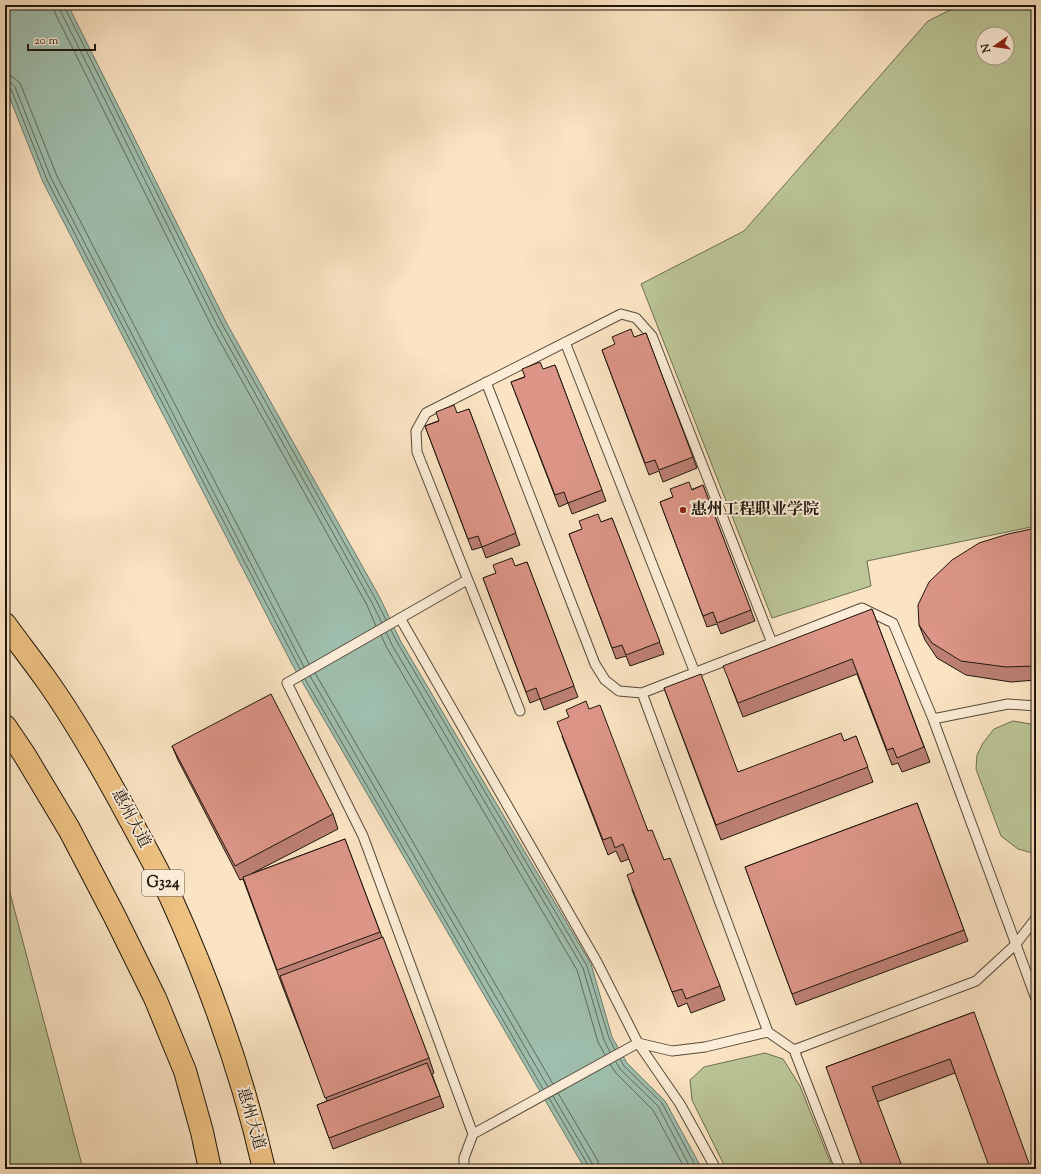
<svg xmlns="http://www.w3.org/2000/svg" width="1041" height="1174" viewBox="0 0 1041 1174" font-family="'Sorts Mill Goudy','Noto Serif SC',serif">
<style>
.green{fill:#bbc596;stroke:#6c6e52;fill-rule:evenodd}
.water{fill:#9fbfae;stroke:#6b7b6e}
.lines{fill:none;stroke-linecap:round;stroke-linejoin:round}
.shore{stroke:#5e6a5e;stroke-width:1}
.lane-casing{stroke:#554a3a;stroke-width:11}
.highway-casing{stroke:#1e160d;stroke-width:24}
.lane{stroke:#fcedd8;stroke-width:9}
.highway{stroke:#eec282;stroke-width:22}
.wall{fill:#bd8074;stroke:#1e160d}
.building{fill:#dc9587;stroke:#1e160d}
.poi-dot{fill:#8f2418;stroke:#fcedd8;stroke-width:1.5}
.labels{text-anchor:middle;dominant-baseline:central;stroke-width:4;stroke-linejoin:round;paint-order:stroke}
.shield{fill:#fcedd8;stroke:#61564a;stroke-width:1}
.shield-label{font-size:15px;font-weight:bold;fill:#1e160d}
.poi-label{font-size:16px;font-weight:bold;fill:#1e160d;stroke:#fcedd8;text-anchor:start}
.street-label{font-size:16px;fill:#1e160d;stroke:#fcedd8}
</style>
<rect width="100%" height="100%" fill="#fbe4c3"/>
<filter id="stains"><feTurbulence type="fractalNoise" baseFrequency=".005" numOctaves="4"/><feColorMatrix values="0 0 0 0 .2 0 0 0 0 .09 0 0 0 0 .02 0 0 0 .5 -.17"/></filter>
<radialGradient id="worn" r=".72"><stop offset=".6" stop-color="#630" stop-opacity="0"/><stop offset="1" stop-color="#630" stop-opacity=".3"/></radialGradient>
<path class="green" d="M960 5H1036V526L867 561 871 586 772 618 641 284 744 231 928 21ZM983 34H1007V58H983Z
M1013 721 1036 725V854L1018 849 1001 836 976 769 977 755 983 743 994 729Z
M5 874 83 1169H5Z
M765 1053 783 1059 800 1086 833 1169H726L692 1100 690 1080 704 1067Z"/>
<path class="water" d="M5 5H68L226 322 380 598 400 640 591 964 612 1037 627 1063 665 1101 702 1169H585L293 666 43 182 5 86Z"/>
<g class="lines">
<path class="shore" d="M53 5 55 13 213 329 367 605 376 626
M59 5 60 10 218 327 372 603 382 623
M64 5 65 8 222 324 376 600 386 620
M5 75 13 77 20 83 57 176 309 664
M5 81 11 83 15 87 51 178 304 667
M5 86 8 87 11 89 47 180 300 669
M391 630 397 642 587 966 609 1038 615 1050
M386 632 392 645 583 968 604 1040 610 1052
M381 635 387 648 577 970 598 1042 605 1055
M315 673 553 1084
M310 676 548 1087
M305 679 543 1089
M620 1059 624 1066 662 1103 697 1169
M616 1062 620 1069 658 1106 691 1169
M610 1064 616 1073 653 1110 685 1169
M558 1093 598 1161 599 1169
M553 1096 592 1163 593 1169
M549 1098 588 1165V1169"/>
<g class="lane-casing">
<path id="lane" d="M565 342 695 673
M486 382 595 664 605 680 619 691 642 693 768 1032
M467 580 287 683 363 836 473 1134
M400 618 597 962 638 1043 680 1104 716 1169
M642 693 862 608 893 623 933 719 1036 999
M520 711 417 452 416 431 426 413 621 314 636 318 652 336 772 643
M933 719 1008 704 1036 706
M794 1050 840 1169
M464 1169V1158L473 1134 638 1043 672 1051 705 1047 768 1032 794 1050 976 981 1016 944 1036 918"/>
</g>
<g class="highway-casing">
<path id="highway" d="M5 624C18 642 32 660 45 678 73 717 97 759 120 801 137 833 156 865 171 898 210 984 243 1076 264 1169
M5 726 24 754 69 829 115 917 155 998 185 1071 202 1132 210 1169"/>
</g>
<use href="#lane" class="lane"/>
<use href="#highway" class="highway"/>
</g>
<path class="wall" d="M646 333 697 468 663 482 659 471 649 475 602 350Z
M555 365 606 501 572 514 568 503 559 507 511 382Z
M469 409 520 545 486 558 482 547 472 550 425 426Z
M703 485 755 621 721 634 717 624 707 627 660 502Z
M612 518 664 654 630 666 626 656 616 659 569 534Z
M1036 528V680L1011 682 966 675 937 658 925 640 919 625Z
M527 562 578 697 544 710 540 699 530 703 483 578Z
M872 609 930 762 902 772 898 763 892 765 857 674 743 717 729 681Z
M664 688 738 772 844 741 856 736 873 782 721 840Z
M589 709 648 831 664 860 720 986 725 1000 691 1013 687 1003 678 1007 632 890 634 872 629 859 621 862 616 851 608 855 562 736Z
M172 746 333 814 338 829 251 874 345 839 382 937 429 1058 434 1073 432 1074 444 1107 333 1149 317 1105 327 1101 282 985 243 879 240 880 178 760Z
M917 803 968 941 796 1005 745 867Z
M974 1012 955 1073 877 1102 826 1067Z"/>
<path class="building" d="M631 329 634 337 646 333 693 457 659 470 655 460 645 463 602 350 615 344 612 337Z
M540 362 543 369 555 365 602 490 568 503 564 492 555 495 511 382 525 377 522 369Z
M454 405 457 413 469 409 516 533 482 547 478 536 468 539 425 426 439 421 436 412Z
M689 482 692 490 703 485 751 610 717 623 713 612 703 616 660 502 673 497 670 489Z
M598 514 601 522 612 518 660 642 626 655 622 645 612 648 569 534 582 529 579 521Z
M1036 528V666L1006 667 961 661 932 643 919 625 918 605 929 582 952 560 979 543 1008 534Z
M512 558 515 566 527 562 574 686 540 699 536 688 526 692 483 578 496 573 493 565Z
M872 609 924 747 897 758 893 748 887 750 852 659 738 703 723 666Z
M701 674 738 772 841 733 844 741 856 736 868 767 716 825 664 688Z
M271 694 333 814 235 866 172 746Z
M586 701 589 709 600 705 648 831 652 830 664 860 670 858 720 986 686 999 682 989 672 992 627 875 634 872 623 844 615 848 611 837 603 840 557 722 569 717 566 710Z
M917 803 964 930 792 994 745 867Z
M345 839 380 932 277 970 243 877Z
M383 937 429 1058 325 1098 280 976Z
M974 1012 1031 1169H990L950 1059 872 1087 903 1169H863L826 1067Z
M427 1063 440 1096 329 1138 317 1105Z"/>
<circle class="poi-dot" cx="683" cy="510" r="4"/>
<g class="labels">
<rect class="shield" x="142" y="870" width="42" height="26" rx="3"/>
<g class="shield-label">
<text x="163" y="883">G324</text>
</g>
<g class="poi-label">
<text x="691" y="510">惠州工程职业学院</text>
</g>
<g class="street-label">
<text transform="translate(130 819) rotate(62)">惠州大道</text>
<text transform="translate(250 1119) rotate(74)">惠州大道</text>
</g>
</g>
<rect width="1041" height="1174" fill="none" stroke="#fbe4c3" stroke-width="20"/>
<rect x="6" y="6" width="1029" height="1162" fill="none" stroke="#1e160d" stroke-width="2"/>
<rect x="10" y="10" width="1021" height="1154" fill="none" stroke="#1e160d"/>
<g transform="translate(995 46) rotate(257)"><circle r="19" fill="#fcedd8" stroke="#a39787"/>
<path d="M0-3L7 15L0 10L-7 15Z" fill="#8f2418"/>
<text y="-6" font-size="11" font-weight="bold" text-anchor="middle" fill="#1e160d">N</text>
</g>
<path d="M28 44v6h67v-6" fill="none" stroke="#1e160d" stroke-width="2"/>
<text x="34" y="44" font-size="12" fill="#1e160d" stroke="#fcedd8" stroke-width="3" paint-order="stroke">20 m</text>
<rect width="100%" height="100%" filter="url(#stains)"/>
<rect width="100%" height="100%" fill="url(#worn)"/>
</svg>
